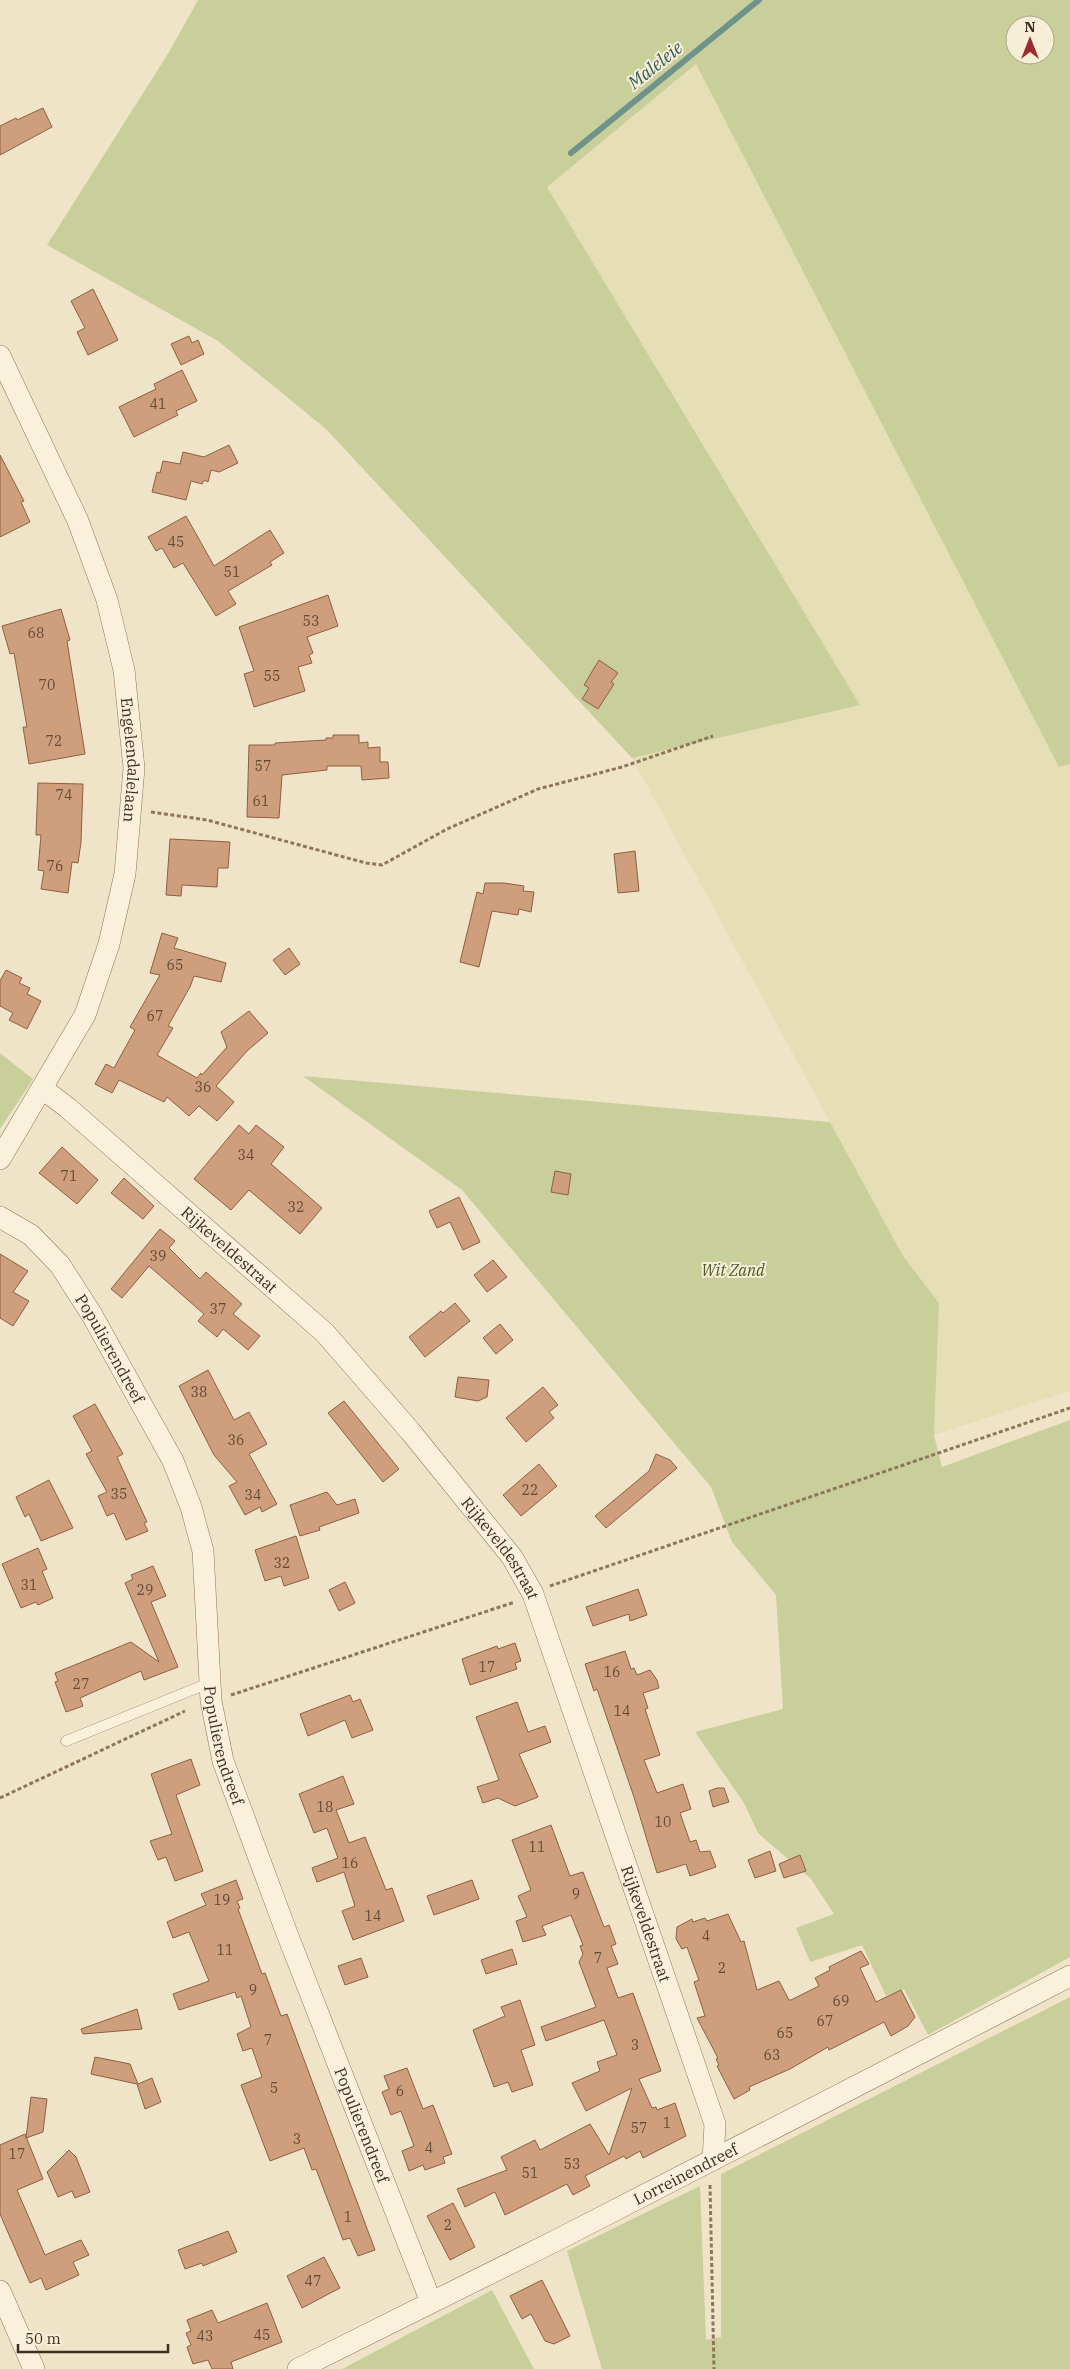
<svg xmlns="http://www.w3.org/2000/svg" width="1070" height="2369" viewBox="0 0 1070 2369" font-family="'IBM Plex Serif',serif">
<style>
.farmland{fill:#e6deb5}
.green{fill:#c9cf9b;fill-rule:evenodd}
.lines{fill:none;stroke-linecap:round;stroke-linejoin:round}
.stream{stroke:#6f938a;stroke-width:6}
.building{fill:#cf9f7d;stroke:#8d5f41}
.lane-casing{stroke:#8d765c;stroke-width:11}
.street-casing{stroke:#8d765c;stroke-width:22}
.path{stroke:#8d765c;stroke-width:3;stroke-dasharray:4 2.5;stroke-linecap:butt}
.lane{stroke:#faf1dc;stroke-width:10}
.street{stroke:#faf1dc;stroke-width:21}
.labels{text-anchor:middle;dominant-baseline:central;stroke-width:4;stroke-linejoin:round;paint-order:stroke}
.number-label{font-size:14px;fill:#624a37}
.street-label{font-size:16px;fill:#3d2e20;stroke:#f7eed8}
.park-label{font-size:16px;font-style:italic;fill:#4d5a26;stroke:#f7eed8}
.water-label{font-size:18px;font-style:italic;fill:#2f5d5a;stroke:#f7eed8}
</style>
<rect width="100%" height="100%" fill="#f0e4c8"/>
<path class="farmland" d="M696 63 1059 766 1070 764V1391L934 1435 939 1303 903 1256 632 758 859 705 546 187Z"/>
<path class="green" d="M198 0H1070V764L1059 767 696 64 547 187 860 705 632 758 326 429 218 341 47 245 169 52ZM1015 25H1045V55H1015Z
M0 1053 33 1079 0 1129Z
M303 1076 830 1122 903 1256 939 1303 934 1435 942 1467 1070 1420V1957L928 2035 904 1989 886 1996 862 1945 810 1962 796 1928 834 1914 811 1879 758 1833 744 1803 695 1732 783 1709 776 1595 732 1542 711 1487 462 1190Z
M1070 1997V2369H602L567 2251 700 2186 706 2340 721 2337V2174Z
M492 2290 534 2369H342Z"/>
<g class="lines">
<path class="stream" d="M571 153 759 0"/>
</g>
<path class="building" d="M43 108 52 127 0 155V126L16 118 17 120Z
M93 289 118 340 88 355 77 332 85 328 71 301Z
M189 336 192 343 198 340 204 354 181 365 171 344Z
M182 370 197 401 176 411 178 415 134 437 119 407 156 389 154 384Z
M229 445 238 463 219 472 211 470 208 482 204 480 202 484 191 481 186 500 152 492 157 472 160 473 163 461 180 464 183 452 204 457Z
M0 455 24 501 21 502 30 522 0 537Z
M186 516 214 566 270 530 284 553 270 562 272 565 228 591 236 604 216 616 183 563 174 568 162 548 156 551 148 537Z
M328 595 338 626 307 637 313 653 309 655 312 663 298 667 305 691 254 707 244 674 254 671 239 627Z
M61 609 70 640 67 641 85 754 29 764 23 727H27L14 653 10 654 2 626Z
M599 660 618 673 611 682 614 684 598 709 582 699 589 688 584 685Z
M333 735H359V743L368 742V748L380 747V762H388L389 778 362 780 361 766H327V770L282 775 279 818 247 817 249 745H275V743L326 740V738H333Z
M38 783 83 784 81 842 78 863 72 862 68 893 41 889 44 871 38 870 41 835H36Z
M170 839 230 842 228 868H218L217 887 182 885 181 896 166 895Z
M635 851 639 891 618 893 614 854Z
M485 883H504L524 886 523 891 534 892 531 912 519 909 518 915 492 911 479 967 460 962 477 892 483 894Z
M162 933 178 938 174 948 226 963 221 982 194 976 190 987 168 1026 173 1028 157 1055 197 1078 201 1073 202 1075 227 1047 221 1032 249 1011 268 1033 247 1051 216 1086 234 1102 217 1121 199 1106 189 1116 167 1097 164 1102 119 1080 112 1093 95 1084 106 1064 114 1068 135 1030 130 1027 160 975 150 973Z
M289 948 300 964 285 975 273 960Z
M6 970 22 978 19 983 30 988 27 994 41 1001 27 1029 9 1020 13 1013 0 1006V981Z
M239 1125 249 1134 256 1125 284 1147 271 1164 322 1208 300 1234 249 1190 231 1210 194 1179Z
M62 1147 98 1180 77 1204 39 1173Z
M555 1171 571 1174 568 1195 551 1192Z
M124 1178 154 1206 143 1219 111 1193Z
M459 1197 480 1242 463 1250 450 1222 437 1228 429 1211Z
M160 1229 175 1241 169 1248 200 1279 206 1272 242 1304 233 1314 260 1336 248 1350 223 1329 217 1337 198 1321 204 1314 149 1266 122 1298 111 1289Z
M0 1254 28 1271 13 1292 29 1301 13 1326 0 1318Z
M493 1260 507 1277 487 1292 474 1275Z
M455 1303 470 1321 425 1357 409 1337 441 1311 443 1313Z
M500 1324 513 1340 496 1354 483 1338Z
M208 1370 234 1420 249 1412 267 1444 249 1454 277 1504 262 1512 260 1507 245 1515 229 1486 237 1482 214 1455 179 1386Z
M458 1377 489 1380 487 1397 478 1401 455 1397Z
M543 1387 558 1405 549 1412 554 1418 526 1442 506 1418Z
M344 1401 399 1469 383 1482 328 1413Z
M95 1404 123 1454 117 1457 147 1522 144 1523 148 1531 126 1540 114 1513 107 1516 98 1496 107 1492 86 1454 92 1451 73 1416Z
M656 1454 670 1460 677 1468 606 1528 595 1516 649 1471Z
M539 1464 557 1486 521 1516 503 1495Z
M49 1480 73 1528 41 1541 29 1514 25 1517 16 1497Z
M327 1492 337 1505 355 1499 359 1513 319 1527 320 1530 300 1536 290 1505Z
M296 1536 309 1578 284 1586 281 1576 265 1581 255 1550Z
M38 1548 47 1569 42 1571 53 1598 38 1605 36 1602 21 1608 2 1564Z
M153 1566 166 1596 151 1602 178 1667 144 1680 141 1671 80 1698 83 1706 66 1712 55 1682 58 1681 55 1673 131 1642 159 1662 125 1583 133 1579 131 1575Z
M345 1582 355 1603 339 1611 329 1590Z
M638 1589 647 1615 630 1621 629 1614 593 1626 586 1607Z
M515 1643 521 1661 515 1663 517 1669 470 1685 462 1659 497 1646 498 1649Z
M625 1651 631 1669 634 1668 637 1675 650 1670 657 1680 659 1688 643 1693 648 1708 645 1709 660 1755 644 1760 657 1793 683 1784 691 1809 680 1813 690 1842 696 1840 700 1852 710 1851 716 1867 690 1876 686 1864 657 1873 634 1797 597 1689 594 1691 585 1664Z
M350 1695 353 1702 360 1699 373 1730 352 1738 345 1720 308 1736 300 1714Z
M517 1702 528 1732 545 1726 551 1742 519 1754 538 1797 515 1806 498 1798 483 1803 477 1787 499 1780 476 1717Z
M191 1759 200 1785 176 1795 203 1871 175 1881 166 1857 158 1860 150 1841 172 1834 151 1774Z
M343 1776 354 1804 336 1810 349 1843 365 1837 386 1890 392 1888 404 1921 353 1940 342 1911 355 1906 344 1872 317 1882 312 1868 338 1858 327 1828 314 1833 299 1794Z
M717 1788H724L729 1802 713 1807 709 1791Z
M551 1825 570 1876 583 1872 604 1927 609 1925 616 1944 611 1946 618 1964 607 1968 618 1998 633 1993 661 2071 639 2079 652 2108 656 2107 657 2110 675 2103 686 2136 643 2158 640 2151 626 2159 624 2156 585 2176 590 2186 573 2195 567 2184 505 2215 495 2192 465 2207 457 2189 507 2170 501 2157 535 2140 540 2150 590 2124 609 2155 632 2088 586 2111 572 2083 600 2071 597 2062 617 2055 604 2020 546 2041 541 2027 596 2007 579 1962 583 1954 580 1946 583 1945 571 1915 542 1926 546 1935 523 1942 516 1921 527 1917 518 1896 531 1890 512 1840Z
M770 1851 776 1871 755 1878 748 1860Z
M800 1855 806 1871 784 1878 779 1864Z
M236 1880 243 1899 237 1901 240 1908 238 1909 262 1974 265 1973 281 2016 287 2014 375 2250 358 2256 350 2238 343 2240 316 2169 312 2170 304 2148 270 2161 241 2085 262 2077 252 2048 243 2051 237 2034 251 2027 241 1996 237 1998 235 1992 179 2010 173 1994 209 1981 189 1932 173 1938 167 1922 206 1905 201 1894Z
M472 1880 479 1899 434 1915 427 1896Z
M728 1914 741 1942 744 1941 757 1990 779 1981 789 2000H791L819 1986 815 1978 830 1970 829 1967 861 1951 869 1964 860 1968 876 2002 901 1990 915 2017 908 2026 891 2036 884 2022 829 2050 828 2047 790 2069 749 2087 750 2090 734 2099 717 2066 719 2065 716 2059 718 2058 697 2018 705 2016 694 1982 699 1980 687 1947 682 1949 676 1939 677 1927 692 1919 693 1922 705 1918 707 1921Z
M512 1949 517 1964 486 1974 481 1960Z
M361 1958 368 1977 345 1985 338 1966Z
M520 2000 535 2045 521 2050 533 2085 512 2092 508 2082 494 2087 473 2030 505 2016 501 2007Z
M137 2009 142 2029 83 2034 81 2029Z
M95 2057 130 2064 138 2084 152 2078 161 2102 145 2109 137 2084 91 2074Z
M407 2068 423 2109 433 2105 452 2154 443 2157 445 2163 425 2170 423 2165 409 2171 402 2151 414 2146 401 2111 391 2115 382 2092 389 2089 384 2076Z
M31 2097 47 2099 43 2132 26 2138Z
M25 2134 43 2179 17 2190 45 2255 81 2240 89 2255 73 2262 79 2275 46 2290 41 2278 30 2283 0 2214V2145Z
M69 2150 76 2157 90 2192 75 2198 72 2191 58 2197 47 2172Z
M453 2203 475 2247 450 2260 427 2216Z
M228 2231 237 2252 203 2266 202 2263 185 2269 178 2250Z
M324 2257 340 2288 302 2308 287 2276Z
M542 2280 570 2336 554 2344 545 2341 531 2314 522 2319 510 2296Z
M267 2303 282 2342 231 2362 233 2369H212L208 2360 193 2364 187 2347 191 2345 186 2333 191 2331 187 2320 212 2310 218 2323Z"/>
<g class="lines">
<g class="lane-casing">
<path id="lane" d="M66 1741 209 1683"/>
</g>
<g class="street-casing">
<g id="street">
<path id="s1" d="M0 356 78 521 107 600 124 670 134 768 125 874 109 944 85 1015 0 1159"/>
<path id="s2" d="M43 1089 68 1108 325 1333 410 1431 512 1557 533 1594 715 2124 713 2160"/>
<path id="s3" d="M0 1217 31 1235 60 1265 92 1315 173 1461 191 1507 203 1551 211 1701 223 1761 286 1931 431 2302"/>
<path d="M0 2291 34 2369"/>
<path id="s4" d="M298 2369 559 2239 1070 1976"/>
</g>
</g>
<path class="path" d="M151 812 207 820 366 863 382 865 447 829 538 789 622 767 713 736
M550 1586 1070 1408
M231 1695 515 1602
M0 1798 185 1711
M710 2185 714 2369"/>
<use href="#lane" class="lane"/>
<use href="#street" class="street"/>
</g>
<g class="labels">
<g class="number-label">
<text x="158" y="404">41</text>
<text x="176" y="542">45</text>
<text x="232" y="572">51</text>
<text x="311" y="621">53</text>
<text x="36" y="633">68</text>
<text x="272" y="676">55</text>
<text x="47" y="685">70</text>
<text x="54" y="741">72</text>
<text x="263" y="766">57</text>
<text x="64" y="795">74</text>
<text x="261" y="801">61</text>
<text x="55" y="866">76</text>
<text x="175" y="965">65</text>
<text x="155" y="1016">67</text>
<text x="203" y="1087">36</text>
<text x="246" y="1155">34</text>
<text x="69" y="1176">71</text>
<text x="296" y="1207">32</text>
<text x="158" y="1256">39</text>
<text x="218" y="1309">37</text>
<text x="199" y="1392">38</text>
<text x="236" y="1440">36</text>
<text x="530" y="1490">22</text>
<text x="119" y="1494">35</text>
<text x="253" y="1495">34</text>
<text x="282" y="1563">32</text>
<text x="29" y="1585">31</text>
<text x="145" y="1590">29</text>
<text x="487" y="1667">17</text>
<text x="612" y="1672">16</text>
<text x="81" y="1684">27</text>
<text x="622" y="1711">14</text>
<text x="325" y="1807">18</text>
<text x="663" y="1822">10</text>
<text x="537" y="1847">11</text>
<text x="350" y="1863">16</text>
<text x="576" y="1894">9</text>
<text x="222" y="1900">19</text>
<text x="373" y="1916">14</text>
<text x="706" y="1936">4</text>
<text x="225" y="1950">11</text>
<text x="598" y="1958">7</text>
<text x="722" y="1968">2</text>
<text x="253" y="1990">9</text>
<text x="841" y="2001">69</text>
<text x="825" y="2021">67</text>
<text x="785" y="2033">65</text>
<text x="268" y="2040">7</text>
<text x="635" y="2045">3</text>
<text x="772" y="2055">63</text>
<text x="274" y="2088">5</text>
<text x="400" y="2091">6</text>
<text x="667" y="2123">1</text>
<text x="639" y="2128">57</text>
<text x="297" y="2139">3</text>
<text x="429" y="2148">4</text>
<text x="17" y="2154">17</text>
<text x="572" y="2164">53</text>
<text x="530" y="2173">51</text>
<text x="348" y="2217">1</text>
<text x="448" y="2225">2</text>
<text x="313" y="2281">47</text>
<text x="262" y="2335">45</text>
<text x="205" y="2336">43</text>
</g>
<g class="street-label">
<text stroke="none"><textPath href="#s1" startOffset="429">Engelendalelaan</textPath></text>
<text stroke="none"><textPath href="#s2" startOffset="246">Rijkeveldestraat</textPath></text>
<text stroke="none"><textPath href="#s3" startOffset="175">Populierendreef</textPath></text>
<text stroke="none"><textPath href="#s2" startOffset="651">Rijkeveldestraat</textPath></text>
<text stroke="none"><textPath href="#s3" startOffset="595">Populierendreef</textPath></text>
<text stroke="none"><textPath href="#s2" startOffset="1056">Rijkeveldestraat</textPath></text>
<text stroke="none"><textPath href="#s3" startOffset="1000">Populierendreef</textPath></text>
<text stroke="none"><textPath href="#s4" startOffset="434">Lorreinendreef</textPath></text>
</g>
<g class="park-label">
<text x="733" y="1270">Wit Zand</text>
</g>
<g class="water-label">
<text transform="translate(655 65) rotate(-39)">Maleleie</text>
</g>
</g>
<g transform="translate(1030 40)"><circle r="24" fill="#f7eed8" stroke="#ada18e"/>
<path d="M0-4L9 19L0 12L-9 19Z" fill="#9e2a2b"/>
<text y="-8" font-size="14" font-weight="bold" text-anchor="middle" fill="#3d2e20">N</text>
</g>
<path d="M18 2344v8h150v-8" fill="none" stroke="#3d2e20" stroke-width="2.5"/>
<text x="25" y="2344" font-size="15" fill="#3d2e20" stroke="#f7eed8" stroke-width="4" paint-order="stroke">50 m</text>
</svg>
